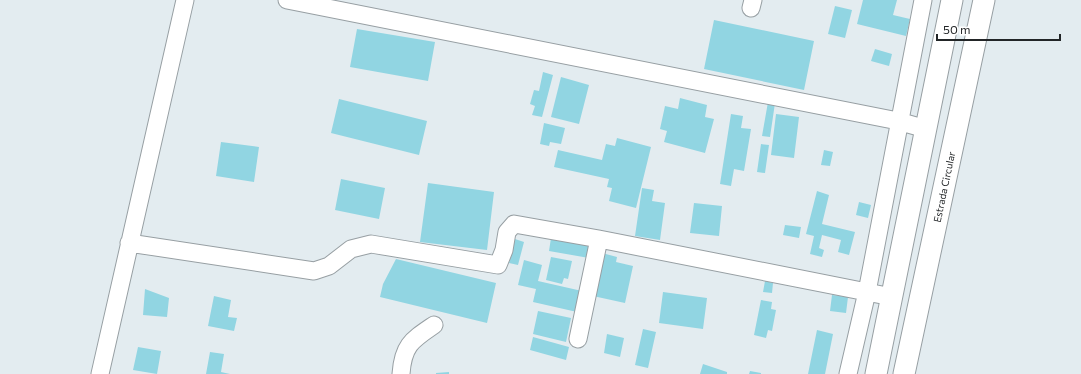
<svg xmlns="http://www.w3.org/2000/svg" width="1081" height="374" viewBox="0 0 1081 374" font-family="Commissioner,sans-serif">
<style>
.building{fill:#91d5e2}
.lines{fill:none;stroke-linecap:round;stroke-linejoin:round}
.minor-casing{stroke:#979fa3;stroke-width:19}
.major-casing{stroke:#979fa3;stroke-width:23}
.minor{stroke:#fff;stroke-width:17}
.major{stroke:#fff;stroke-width:21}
.labels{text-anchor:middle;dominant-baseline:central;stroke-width:3;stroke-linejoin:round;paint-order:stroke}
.street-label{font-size:10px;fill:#222527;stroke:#fff}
</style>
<rect width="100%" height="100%" fill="#e3ecf0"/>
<path class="building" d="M863 0H897L893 15 910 19 906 36 857 24Z
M835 6 852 10 845 38 828 34Z
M714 20 814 41 804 90 704 69Z
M357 29 435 42 428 81 350 67Z
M875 49 892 54 889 66 871 61Z
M543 72 553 75 542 117 532 115 535 106 530 104 534 90 539 91Z
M561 77 589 85 579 124 551 117Z
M680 98 707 105 705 117 714 119 705 153 664 142 667 131 660 129 665 106 678 109Z
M339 99 427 121 419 155 331 133Z
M768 102 775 103 770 137 762 136Z
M731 114 743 116 741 128 751 129 744 171 734 169 731 186 720 184Z
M776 114 799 117 794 158 771 155Z
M544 123 565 128 561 144 550 142 549 146 540 144Z
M617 138 651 147 636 208 609 201 612 188 607 187 609 179 554 167 558 150 602 160 606 144 615 146Z
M221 142 259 147 254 182 216 176Z
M761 144 769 145 765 173 757 172Z
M824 150 833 152 830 166 821 165Z
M341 179 385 188 379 219 335 210Z
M428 183 494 192 487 250 420 242Z
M642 188 654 190 652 201 665 203 660 240 635 236Z
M817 191 829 195 822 224 855 232 849 255 838 252 841 240 822 235 819 248 824 250 822 257 810 254 814 236 806 234Z
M859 202 871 205 868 218 856 215Z
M694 203 722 206 719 236 690 233Z
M785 225 801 227 799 238 783 235Z
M551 238 591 246 589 258 549 251Z
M515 239 524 242 518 265 509 263Z
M602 253 617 257 616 262 633 266 625 303 593 296Z
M551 257 572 261 568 279 564 278 562 284 546 280Z
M396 259 496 283 487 323 380 297 383 284Z
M524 260 542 265 538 281 582 291 577 312 533 302 536 289 518 285Z
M765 281 773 283 772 293 763 292Z
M145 289 169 298 167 317 143 315Z
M663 292 707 298 703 329 659 323Z
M832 295 848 297 846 313 830 311Z
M214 296 231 300 228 317 237 318 234 331 208 326Z
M761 300 772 302 771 309 776 310 772 331 768 330 766 338 754 335Z
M538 311 571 318 566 342 533 334Z
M643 329 656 332 648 368 635 365Z
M817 330 833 334 825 374H808Z
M607 334 624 338 620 357 604 353Z
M533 337 569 347 566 360 530 350Z
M138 347 161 351 157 374 133 370Z
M210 352 224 354 221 372 230 374H206Z
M703 364 727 372V374H700Z
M750 371 761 373V374H749Z
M449 372V374H436V373Z"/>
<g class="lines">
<g class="minor-casing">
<path id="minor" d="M287 0 898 121 926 129
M751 8 753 0
M129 243 314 271 329 266 351 249 371 244 498 265 504 250 507 232 514 224 599 239 892 297
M578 339 599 239
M100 374 185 0
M401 374C403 345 412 340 434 325
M848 374 867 292 923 0"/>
</g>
<g class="major-casing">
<path id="major" d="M876 374 952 0
M904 374 984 0"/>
</g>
<use href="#minor" class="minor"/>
<use href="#major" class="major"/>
</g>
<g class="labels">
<g class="street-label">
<text transform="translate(944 187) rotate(-78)">Estrada Circular</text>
</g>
</g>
<path d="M937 34v6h123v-6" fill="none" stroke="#222527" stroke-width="2"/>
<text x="943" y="34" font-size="12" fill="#222527" stroke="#ffffff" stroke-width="3" paint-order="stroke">50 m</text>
</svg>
